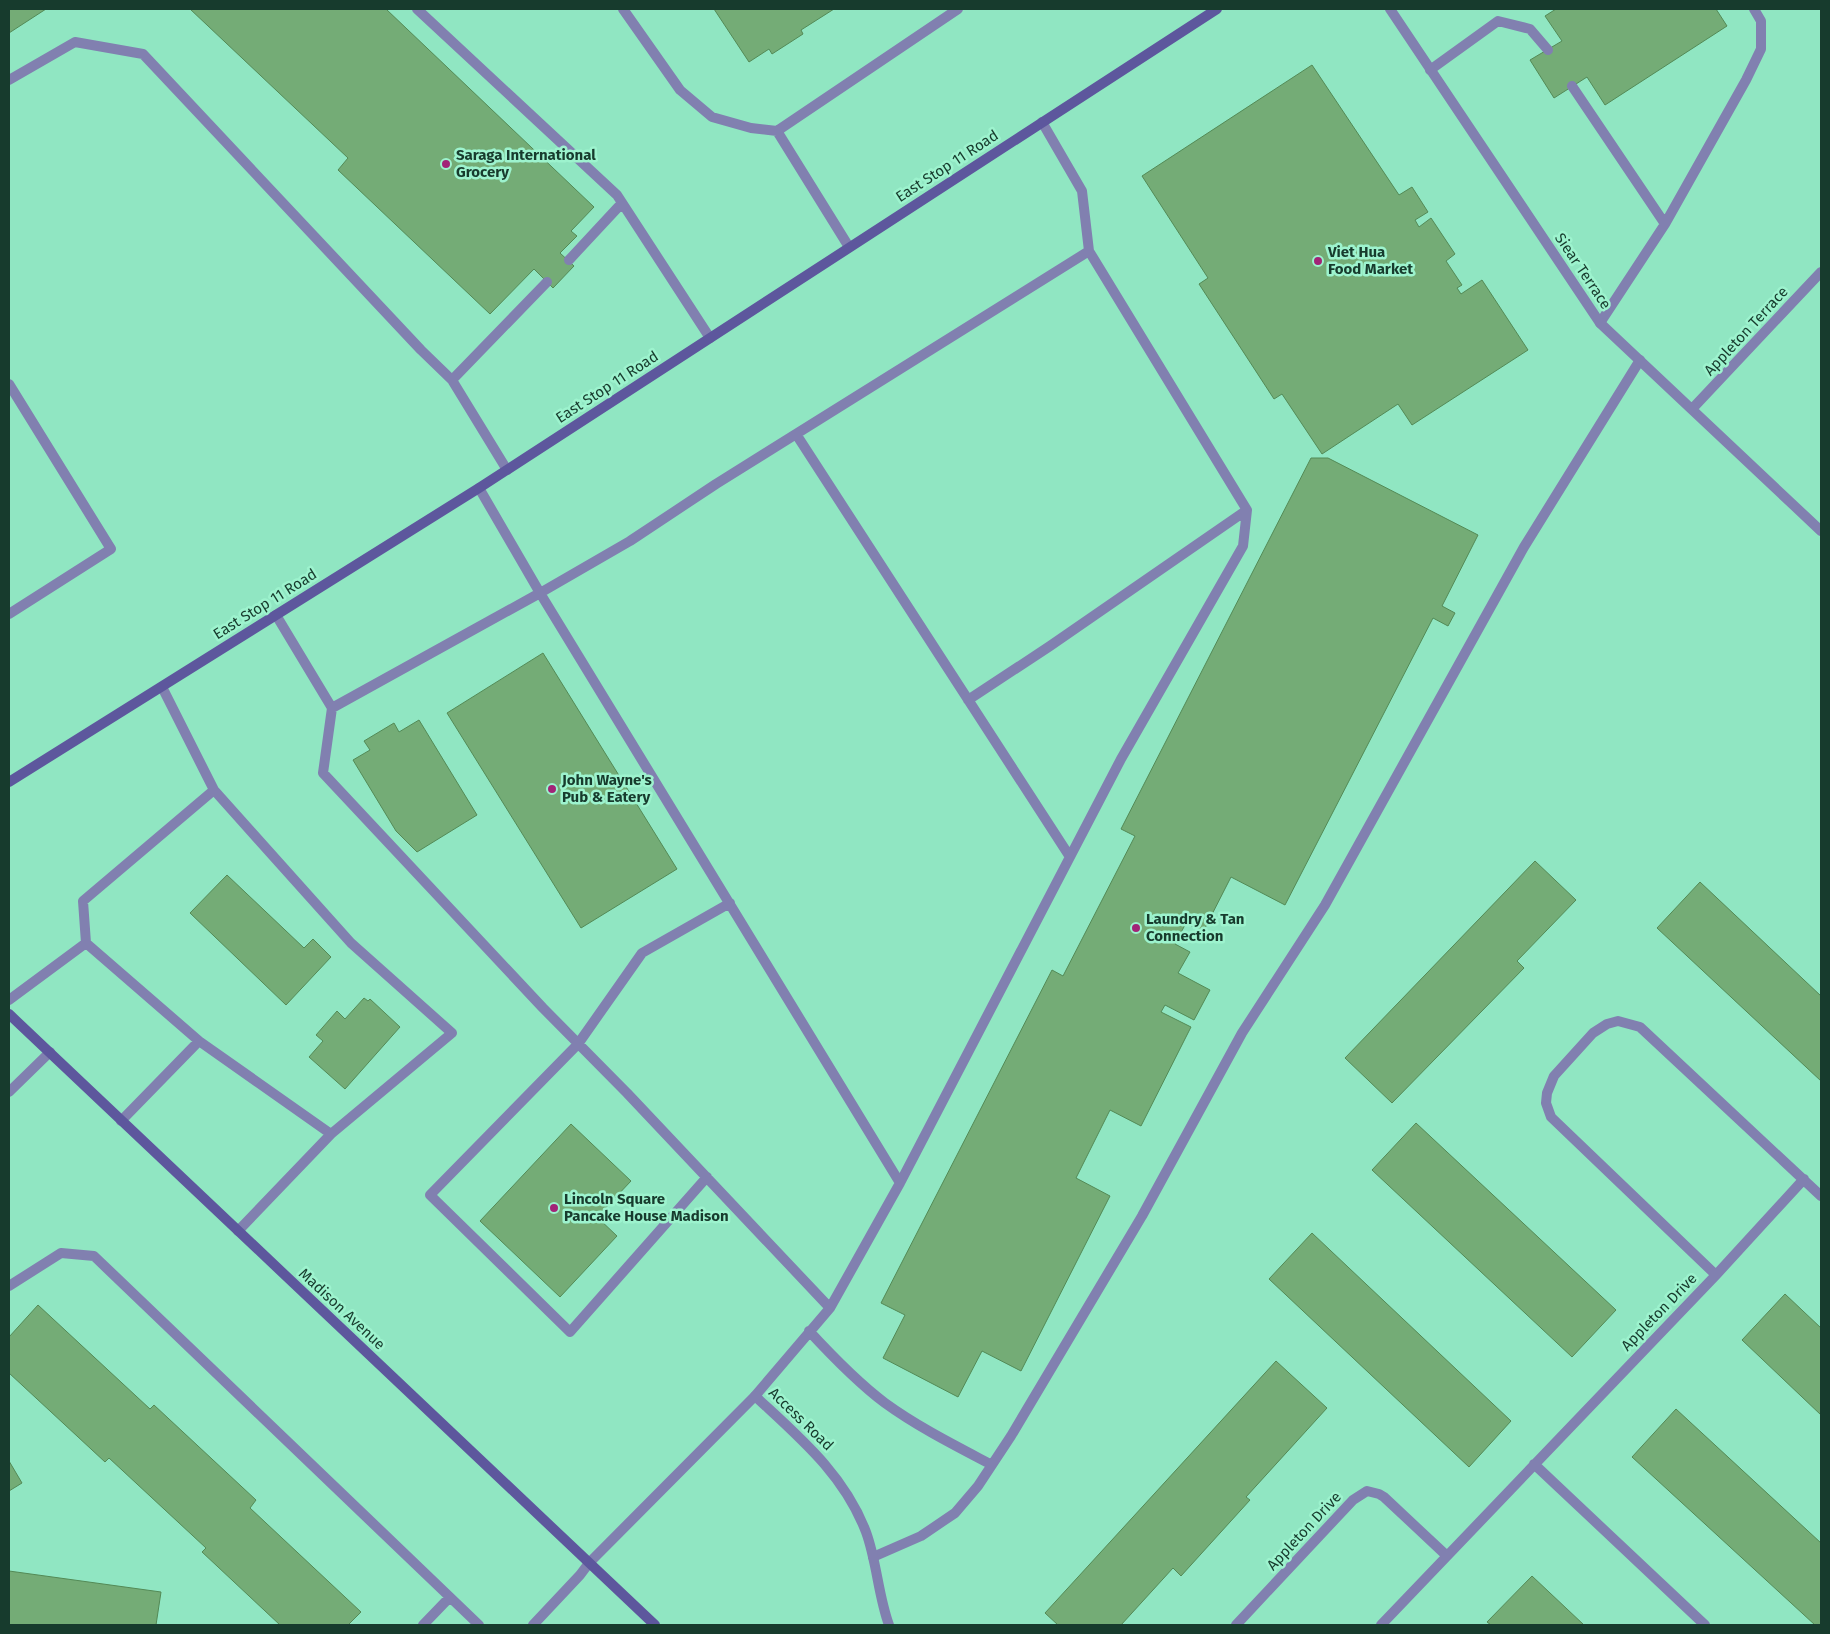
<svg xmlns="http://www.w3.org/2000/svg" width="1830" height="1634" viewBox="0 0 1830 1634" font-family="'Fira Sans',sans-serif">
<style>
.building{fill:#74ac76;stroke:#538a56}
.lines{fill:none;stroke-linecap:round;stroke-linejoin:round}
.service{stroke:#8180b0;stroke-width:10}
.minor{stroke:#8180b0;stroke-width:10}
.secondary{stroke:#5d579d;stroke-width:10}
.poi-dot{fill:#a22477;stroke:#9df3ce;stroke-width:2}
.labels{text-anchor:middle;dominant-baseline:central;stroke-width:5;stroke-linejoin:round;paint-order:stroke}
.poi-label{font-size:15px;font-weight:bold;fill:#173b2d;stroke:#9df3ce;text-anchor:start}
.street-label{font-size:15px;fill:#173b2d;stroke:#9df3ce}
</style>
<rect width="100%" height="100%" fill="#90e6c2"/>
<path class="building" d="M9 9H46L9 33Z
M190 9H386L594 207 571 231 577 236 560 253 574 266 553 288 534 269 490 314 338 170 348 158Z
M714 9H834L801 30 803 34 772 54 769 49 749 62Z
M1556 9H1716L1727 26 1605 105 1587 77 1554 98 1530 60 1562 41 1545 16Z
M1312 65 1399 195 1412 187 1428 212 1415 220 1419 227 1431 218 1455 254 1446 261 1462 285 1457 288 1461 294 1482 280 1528 350 1412 425 1398 404 1322 454 1282 394 1274 399 1199 284 1208 278 1142 176Z
M1311 458H1328L1478 535 1442 606 1455 613 1448 626 1433 618 1285 905 1231 877 1203 932 1186 923 1175 944 1190 952 1178 973 1210 990 1194 1020 1165 1005 1161 1012 1191 1027 1141 1126 1110 1110 1076 1178 1110 1196 1021 1371 982 1351 958 1397 883 1358 905 1315 881 1303 1052 970 1063 976 1135 836 1121 829Z
M543 653 677 869 581 928 447 713Z
M419 720 477 815 417 852 396 831 353 760 370 750 364 741 394 723 399 732Z
M1535 861 1576 900 1517 961 1524 968 1392 1103 1345 1058Z
M227 875 304 948 313 939 331 957 286 1005 190 913Z
M1700 882 1821 996V1081L1657 928Z
M364 998 368 1001 370 999 400 1027 345 1089 309 1057 323 1041 316 1035 337 1011 345 1019Z
M1416 1123 1616 1310 1572 1357 1372 1170Z
M571 1124 631 1181 597 1217 617 1236 560 1297 480 1221Z
M1312 1233 1511 1421 1469 1467 1269 1279Z
M1785 1294 1821 1328V1415L1742 1340Z
M38 1305 150 1409 154 1405 256 1500 250 1508 361 1612 348 1625H280L202 1552 206 1548 109 1458 105 1462 9 1373V1337Z
M1276 1361 1327 1408 1246 1497 1250 1500 1181 1576 1173 1568 1121 1625H1058L1045 1613Z
M1676 1409 1821 1543V1625H1815L1632 1457Z
M9 1461 22 1483 9 1491Z
M9 1571 161 1592 156 1625H9Z
M1532 1576 1584 1625H1491L1487 1622Z"/>
<g class="lines">
<path class="service" d="M417 9 617 195 710 338
M623 9 680 90 712 117 751 128 777 131 958 9
M1430 70 1498 21 1530 29 1548 50
M9 80 75 42 143 54 421 350 452 380 507 470
M1572 86 1665 224
M777 131 849 247
M569 260 622 203
M1600 323 1665 224 1746 80 1761 49V21L1754 9
M452 380 547 282
M9 384 111 549 9 614
M796 434 1070 857
M276 615 332 708 323 773 543 1008 627 1093 830 1308 755 1396
M968 700 1050 646 1247 510
M332 708 540 593 479 488
M214 790 351 943 452 1033 331 1134
M86 943 83 901 214 790 162 687
M9 1000 86 943 199 1041
M9 1092 50 1052
M121 1121 199 1041 331 1134 238 1231
M707 1177 570 1332 430 1195 578 1044 642 953 730 903
M900 1183 1121 759 1243 546 1247 510 1089 251 1082 191 1042 122
M9 1286 61 1253 94 1256 479 1625
M830 1308 900 1183 540 593 630 541 716 484 1089 251
M809 1331C833 1357 857 1382 885 1403 918 1427 956 1446 992 1465
M873 1557 921 1536 955 1513 978 1486 1011 1436 1142 1216 1242 1033 1325 905 1524 547 1640 360
M423 1625 449 1598"/>
<path class="minor" d="M1390 9 1600 323 1821 531
M1692 409 1821 272
M1716 1275 1551 1117 1546 1103 1547 1093 1554 1076 1593 1033 1607 1024 1618 1021 1640 1027 1821 1196
M1534 1464 1705 1625
M533 1625 580 1575 589 1563 755 1396C799 1437 844 1474 866 1532 877 1562 878 1595 889 1625
M1236 1625 1353 1500 1367 1491 1379 1494 1384 1497 1447 1556
M1381 1625 1716 1275 1804 1179"/>
<path class="secondary" d="M9 782 479 488 1217 9
M9 1014 655 1625"/>
</g>
<g class="poi-dot">
<circle cx="446" cy="164" r="5"/>
<circle cx="1318" cy="261" r="5"/>
<circle cx="552" cy="789" r="5"/>
<circle cx="1136" cy="928" r="5"/>
<circle cx="554" cy="1208" r="5"/>
</g>
<g class="labels">
<g class="poi-label">
<text x="456" y="155">Saraga International<tspan x="456" dy="17">Grocery</tspan></text>
<text x="1328" y="252">Viet Hua<tspan x="1328" dy="17">Food Market</tspan></text>
<text x="562" y="780">John Wayne's<tspan x="562" dy="17">Pub &amp; Eatery</tspan></text>
<text x="1146" y="919">Laundry &amp; Tan<tspan x="1146" dy="17">Connection</tspan></text>
<text x="564" y="1199">Lincoln Square<tspan x="564" dy="17">Pancake House Madison</tspan></text>
</g>
<g class="street-label">
<text transform="translate(947 166) rotate(-33)">East Stop 11 Road</text>
<text transform="translate(1583 271) rotate(56)">Siear Terrace</text>
<text transform="translate(1746 331) rotate(-47)">Appleton Terrace</text>
<text transform="translate(607 387) rotate(-33)">East Stop 11 Road</text>
<text transform="translate(265 604) rotate(-32)">East Stop 11 Road</text>
<text transform="translate(342 1309) rotate(43)">Madison Avenue</text>
<text transform="translate(1659 1312) rotate(-46)">Appleton Drive</text>
<text transform="translate(801 1419) rotate(44)">Access Road</text>
<text transform="translate(1304 1531) rotate(-47)">Appleton Drive</text>
</g>
</g>
<rect width="1830" height="1634" fill="none" stroke="#173b2d" stroke-width="20"/>
</svg>
